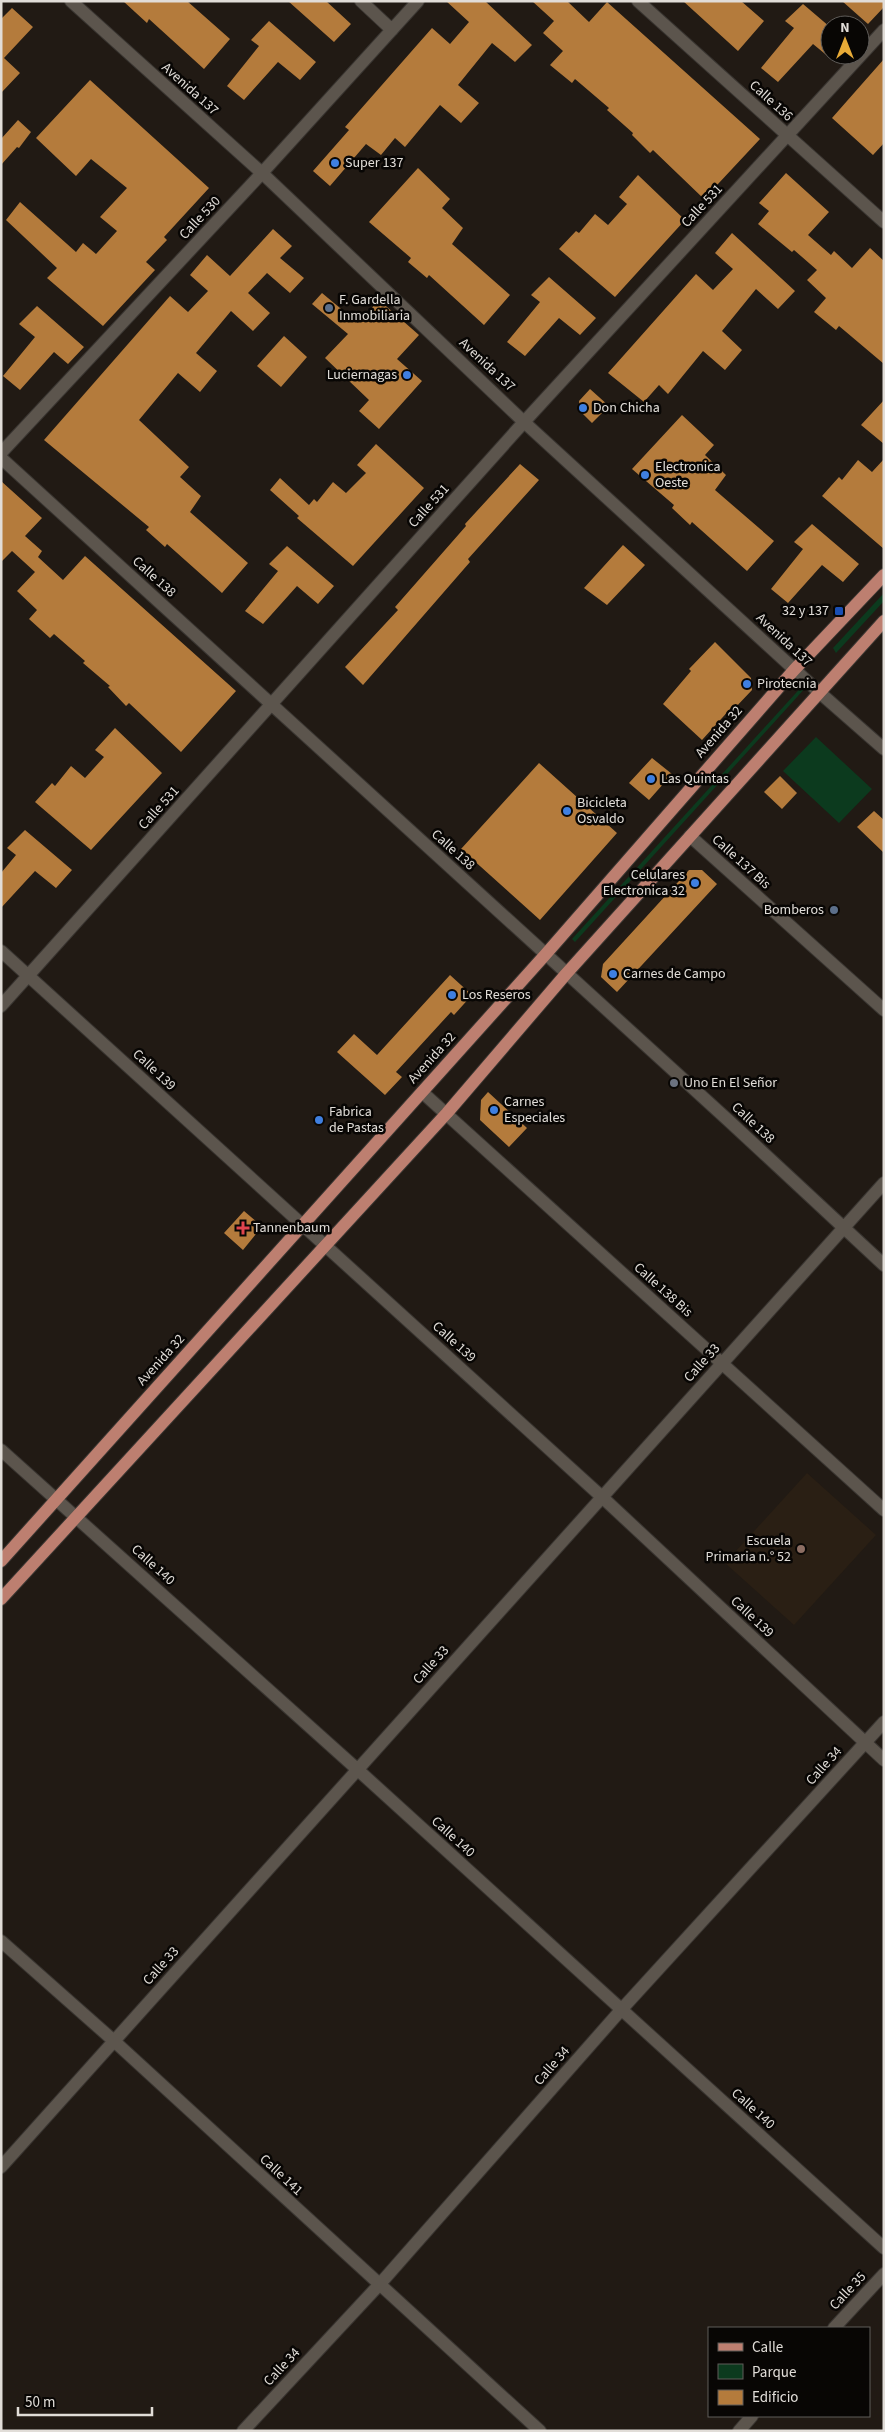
<svg xmlns="http://www.w3.org/2000/svg" width="885" height="2432" viewBox="0 0 885 2432" font-family="'Source Sans 3',sans-serif">
<style>
.built{fill:#2a1f14}
.green{fill:#0c3a1e}
.building{fill:#b47b3c}
.lines{fill:none;stroke-linecap:round;stroke-linejoin:round}
.minor-casing{stroke:#393531;stroke-width:14}
.major-casing{stroke:#393531;stroke-width:14}
.minor{stroke:#5c554d;stroke-width:12}
.major{stroke:#bd7f70;stroke-width:12}
.shop-dot{fill:#3f7fe0;stroke:#080604;stroke-width:2}
.service-dot{fill:#5c6f8a;stroke:#080604;stroke-width:2}
.transit-dot{fill:#1a4fb4;stroke:#080604;stroke-width:2}
.worship-dot{fill:#6b7280;stroke:#080604;stroke-width:2}
.health-dot{fill:#e0444e;stroke:#080604;stroke-width:2}
.education-dot{fill:#8d6e63;stroke:#080604;stroke-width:2}
.labels{text-anchor:middle;dominant-baseline:central;stroke-width:5;stroke-linejoin:round;paint-order:stroke}
.street-label{font-size:14px;fill:#e1ddd8;stroke:#080604}
.poi-label{font-size:14px;fill:#e1ddd8;stroke:#080604;text-anchor:start}
</style>
<rect width="100%" height="100%" fill="#211a14"/>
<path class="built" d="M807 1473 876 1535 794 1625 725 1563Z"/>
<path class="green" d="M884 593V601L836 653 833 648Z
M805 683 807 686 575 942 572 939Z
M816 737 872 789 839 823 783 771Z"/>
<path class="building" d="M123 1H187L230 39 204 69 149 19 147 23Z
M288 1H326L351 24 334 42Z
M446 1H485L532 45 515 62 492 43 458 85 479 103 461 123 440 105 405 147 395 138 381 155 366 144 330 186 313 171 349 130 345 127 432 28 450 44 469 22Z
M532 1H567L589 22 607 2 760 139 704 199 653 150 650 153 632 135 633 133 607 110 609 108 575 79 572 83 550 65 563 51 543 33 554 21Z
M683 1H741L764 21 738 51Z
M842 1H884V7L868 24Z
M803 4 830 27V58L813 44 778 82 761 68 794 28 785 21Z
M12 8 33 27 4 58 20 73 1 93V19Z
M269 21 316 62 300 80 278 62 244 100 227 86 259 46 251 40Z
M884 59V143L873 155 832 118Z
M90 80 209 188 164 237 167 240 146 262 155 270 103 326 47 278 57 268 6 220 20 202 76 252 83 243 96 254 117 231 100 217 127 188 91 159 76 176 36 138Z
M18 120 31 132 19 148 17 147 1 165V139Z
M418 168 450 199 442 208 463 228 452 244 510 295 484 325 429 275 427 278 408 262 411 258 369 222Z
M786 173 829 212 808 235 831 255 834 251 852 268 870 248 884 261V364L839 326 836 330 814 312 826 298 807 280 817 270 794 250 792 252 758 224 769 211 759 203Z
M638 175 685 220 615 297 559 249 576 231 579 233 595 214 608 225 627 204 619 197Z
M273 229 292 246 280 258 304 278 290 293 267 273 248 293 270 313 253 331 231 311 196 353 217 371 200 392 178 373 139 420 189 467 180 477 201 496 190 512 248 563 222 593 167 544 165 547 146 530 149 527 44 440 170 296 188 312 208 291 190 275 207 255 230 276Z
M732 233 795 291 778 309 756 289 722 331 742 350 725 370 703 351 668 394 659 385 644 402 608 373 696 274 713 290 733 269 715 253Z
M549 277 596 318 580 335 559 318 525 356 507 342 540 302 531 295Z
M322 293 358 323 379 300 419 335 397 359 422 381 379 429 359 411 369 400 325 358 348 334 312 304Z
M37 306 84 347 68 364 54 352 20 390 3 376 35 337 19 324Z
M284 336 307 357 281 387 257 366Z
M590 389 609 406 592 423 580 411 579 401Z
M884 400V444L861 425Z
M682 415 714 445 705 455 726 475 715 490 774 541 747 571 692 522 690 525 672 508 674 505 632 469Z
M376 444 424 488 353 566 297 518 299 516 270 490 280 478 309 505 314 499 317 502 333 482 346 493 366 473 357 465Z
M884 459V549L822 496 839 477 842 480 858 460 872 472Z
M520 464 539 480 468 559 470 562 363 685 345 667 398 610 395 607 466 526 465 524Z
M1 481 42 518 25 536 42 551 38 557 63 580 85 556 236 691 181 752 129 703 126 706 108 687 110 686 83 663 85 661 54 634 50 638 29 619 37 610 17 591 35 572 12 551 1 562Z
M812 524 859 564 843 582 822 565 788 603 771 589 803 549 794 542Z
M623 545 645 565 607 605 584 588Z
M287 546 334 586 318 604 297 586 263 624 245 611 278 571 269 564Z
M715 642 751 678 752 690 734 709 732 707 702 740 663 704 691 671 689 669Z
M115 728 162 773 91 850 35 802 52 783 55 786 71 766 85 778 104 757 95 750Z
M652 758 672 774 649 800 629 783Z
M539 763 617 833 540 920 461 849Z
M780 776 797 793 782 809 764 792Z
M874 811 884 820V853L857 827Z
M25 830 72 870 56 888 35 871 1 908V873L16 855 7 848Z
M689 870H702L717 884 617 992 601 977 603 964Z
M450 975 472 995 454 1015 451 1012 396 1072 402 1077 385 1095 337 1052 354 1034 377 1055Z
M488 1092 527 1128 509 1147 480 1120 481 1100Z
M244 1211 257 1222 256 1234 243 1250 224 1233Z"/>
<g class="lines">
<g class="minor-casing">
<path id="minor" d="M71 1 262 173 524 422 819 692 884 749
M361 1 392 30
M638 1 884 222
M1 453 262 173 418 1
M1 458 729 1121 884 1265
M690 836 884 1010
M1 951 602 1497 884 1760
M1 1006 524 422 884 30
M422 1092 884 1510
M1 1450 358 1770 884 2248
M1 1941 114 2041 540 2431
M1 2167 884 1183
M834 2328 884 2274
M243 2431 379 2285 621 2010 884 1722
M739 2431 752 2416"/>
</g>
<g class="major-casing">
<path id="major" d="M1 1561 545 955 794 670 884 575
M1 1599 447 1113 566 974 884 621"/>
</g>
<use href="#minor" class="minor"/>
<use href="#major" class="major"/>
</g>
<g class="shop-dot">
<circle cx="335" cy="163" r="5"/>
<circle cx="407" cy="375" r="5"/>
<circle cx="583" cy="408" r="5"/>
<circle cx="645" cy="475" r="5"/>
<circle cx="747" cy="684" r="5"/>
<circle cx="651" cy="779" r="5"/>
<circle cx="567" cy="811" r="5"/>
<circle cx="695" cy="883" r="5"/>
<circle cx="613" cy="974" r="5"/>
<circle cx="452" cy="995" r="5"/>
<circle cx="494" cy="1110" r="5"/>
<circle cx="319" cy="1120" r="5"/>
</g>
<g class="service-dot">
<circle cx="329" cy="308" r="5"/>
<circle cx="834" cy="910" r="5"/>
</g>
<rect class="transit-dot" x="834" y="606" width="10" height="10" rx="2.5"/>
<circle class="worship-dot" cx="674" cy="1083" r="5"/>
<path class="health-dot" d="M240.5 1220.5h5v5h5v5h-5v5h-5v-5h-5v-5h5z"/>
<circle class="education-dot" cx="801" cy="1549" r="5"/>
<g class="labels">
<g class="street-label">
<text transform="translate(190 89) rotate(42)">Avenida 137</text>
<text transform="translate(771 101) rotate(42)">Calle 136</text>
<text transform="translate(702 206) rotate(-47)">Calle 531</text>
<text transform="translate(200 218) rotate(-47)">Calle 530</text>
<text transform="translate(487 365) rotate(43)">Avenida 137</text>
<text transform="translate(429 506) rotate(-48)">Calle 531</text>
<text transform="translate(154 577) rotate(42)">Calle 138</text>
<text transform="translate(784 640) rotate(43)">Avenida 137</text>
<text transform="translate(719 732) rotate(-49)">Avenida 32</text>
<text transform="translate(159 808) rotate(-48)">Calle 531</text>
<text transform="translate(453 850) rotate(42)">Calle 138</text>
<text transform="translate(741 862) rotate(42)">Calle 137 Bis</text>
<text transform="translate(432 1058) rotate(-48)">Avenida 32</text>
<text transform="translate(154 1070) rotate(43)">Calle 139</text>
<text transform="translate(753 1123) rotate(43)">Calle 138</text>
<text transform="translate(663 1290) rotate(42)">Calle 138 Bis</text>
<text transform="translate(454 1342) rotate(42)">Calle 139</text>
<text transform="translate(161 1360) rotate(-48)">Avenida 32</text>
<text transform="translate(702 1363) rotate(-48)">Calle 33</text>
<text transform="translate(153 1565) rotate(42)">Calle 140</text>
<text transform="translate(752 1617) rotate(43)">Calle 139</text>
<text transform="translate(431 1665) rotate(-48)">Calle 33</text>
<text transform="translate(824 1766) rotate(-48)">Calle 34</text>
<text transform="translate(453 1837) rotate(42)">Calle 140</text>
<text transform="translate(161 1966) rotate(-48)">Calle 33</text>
<text transform="translate(552 2066) rotate(-49)">Calle 34</text>
<text transform="translate(753 2109) rotate(42)">Calle 140</text>
<text transform="translate(281 2175) rotate(43)">Calle 141</text>
<text transform="translate(848 2291) rotate(-47)">Calle 35</text>
<text transform="translate(282 2367) rotate(-47)">Calle 34</text>
</g>
<g class="poi-label">
<text x="345" y="163">Super 137</text>
<text x="339" y="300">F. Gardella<tspan x="339" dy="16">Inmobiliaria</tspan></text>
<text x="397" y="375" text-anchor="end">Luciernagas</text>
<text x="593" y="408">Don Chicha</text>
<text x="655" y="467">Electronica<tspan x="655" dy="16">Oeste</tspan></text>
<text x="829" y="611" text-anchor="end">32 y 137</text>
<text x="757" y="684">Pirotecnia</text>
<text x="661" y="779">Las Quintas</text>
<text x="577" y="803">Bicicleta<tspan x="577" dy="16">Osvaldo</tspan></text>
<text x="685" y="875" text-anchor="end">Celulares<tspan x="685" dy="16">Electronica 32</tspan></text>
<text x="824" y="910" text-anchor="end">Bomberos</text>
<text x="623" y="974">Carnes de Campo</text>
<text x="462" y="995">Los Reseros</text>
<text x="684" y="1083">Uno En El Señor</text>
<text x="504" y="1102">Carnes<tspan x="504" dy="16">Especiales</tspan></text>
<text x="329" y="1112">Fabrica<tspan x="329" dy="16">de Pastas</tspan></text>
<text x="253" y="1228">Tannenbaum</text>
<text x="791" y="1541" text-anchor="end">Escuela<tspan x="791" dy="16">Primaria n.° 52</tspan></text>
</g>
</g>
<rect width="885" height="2432" fill="none" stroke="#e1ddd8" stroke-width="5"/>
<rect x="708" y="2327" width="162" height="90" fill="#080604" stroke="#5f5c59"/>
<rect x="718" y="2343" width="25" height="8" fill="#bd7f70" stroke="#5f5c59"/>
<text x="752" y="2352" font-size="15" fill="#e1ddd8">Calle</text>
<rect x="718" y="2364" width="25" height="15" fill="#0c3a1e" stroke="#5f5c59"/>
<text x="752" y="2377" font-size="15" fill="#e1ddd8">Parque</text>
<rect x="718" y="2390" width="25" height="15" fill="#b47b3c" stroke="#5f5c59"/>
<text x="752" y="2402" font-size="15" fill="#e1ddd8">Edificio</text>
<g transform="translate(845 40)"><circle r="24" fill="#080604" stroke="#5f5c59"/>
<path d="M0-4L9 19L0 12L-9 19Z" fill="#e8ab37"/>
<text y="-8" font-size="14" font-weight="bold" text-anchor="middle" fill="#e1ddd8">N</text>
</g>
<path d="M18 2407v8h134v-8" fill="none" stroke="#e1ddd8" stroke-width="2.5"/>
<text x="25" y="2407" font-size="15" fill="#e1ddd8" stroke="#080604" stroke-width="4" paint-order="stroke">50 m</text>
</svg>
